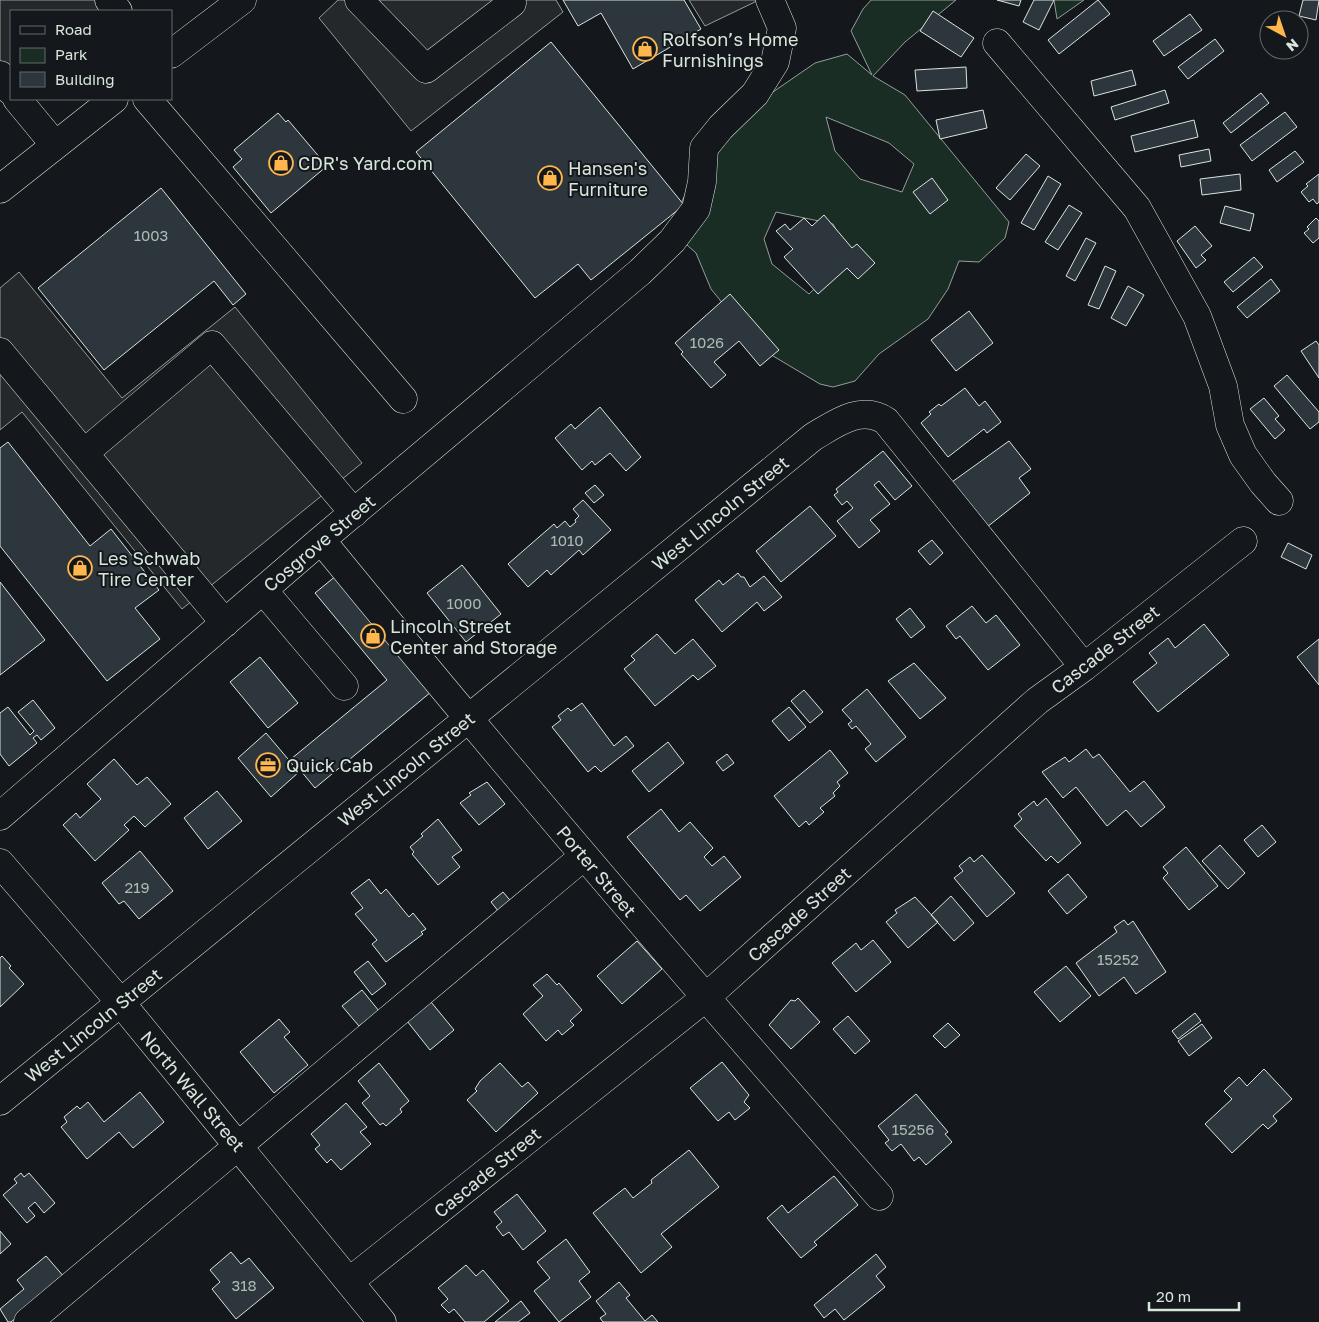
<svg xmlns="http://www.w3.org/2000/svg" width="1319" height="1322" viewBox="0 0 1319 1322" font-family="'Golos Text',sans-serif">
<style>
.green{fill:#1a2d24;stroke:#939e99;fill-rule:evenodd}
.parking{fill:#24282b;stroke:#939e99}
.building{fill:#2c363c;stroke:#d8e6dc}
.lines{fill:none;stroke-linecap:round;stroke-linejoin:round}
.minor-casing{stroke:#d8e6dc;stroke-width:29}
.major-casing{stroke:#d8e6dc;stroke-width:29}
.minor{stroke:#14181c;stroke-width:28}
.major{stroke:#14181c;stroke-width:28}
.labels{text-anchor:middle;dominant-baseline:central;stroke-width:4;stroke-linejoin:round;paint-order:stroke}
.number-label{font-size:15px;fill:#adbab4}
.poi-label{font-size:18px;fill:#d8e6dc;stroke:#14181c;text-anchor:start}
.street-label{font-size:18px;fill:#d8e6dc;stroke:#14181c}
</style>
<rect width="100%" height="100%" fill="#14181c"/>
<path class="green" d="M871 0H956L905 42 873 76 905 95 1009 222 1005 238 979 262 959 261 948 289 928 319 879 354 855 381 833 387 820 384 758 347 711 289 696 253 669 229 691 182 757 103 815 63 847 54 872 75 851 31 863 9ZM826 117 889 143 914 164 902 192 860 179 835 151ZM776 212 833 224 850 255 809 294 772 264 764 239Z
M1054 0H1084L1057 19Z"/>
<path class="parking" d="M0 0H124L111 11H11V96L0 91Z
M338 0H556L563 12 411 131 319 18Z
M689 0H759L705 26Z
M19 272 122 398 235 307 362 463 182 609 22 412 0 430V288Z"/>
<path class="building" d="M563 0H684L701 29 633 69 601 13 578 26Z
M997 0H1021L1019 6Z
M1034 0H1054L1039 30 1023 22Z
M1098 0 1110 14 1059 54 1048 40Z
M1303 0H1319L1316 20 1299 16Z
M933 11 974 38 961 57 920 31Z
M1190 14 1202 30 1164 56 1153 41Z
M1215 39 1224 51 1188 79 1178 67Z
M551 42 684 205 591 280 578 264 535 298 416 152Z
M966 67 967 88 917 91 915 70Z
M1132 70 1136 85 1094 96 1091 81Z
M1165 90 1169 103 1115 120 1111 107Z
M1261 93 1269 103 1231 133 1223 123Z
M983 110 987 128 940 139 936 120Z
M1285 112 1297 127 1252 161 1240 145Z
M278 113 286 122 288 120 327 166 271 213 233 167 242 159 234 150Z
M1194 120 1198 137 1135 152 1131 136Z
M1209 149 1211 161 1181 167 1179 155Z
M1295 151 1304 162 1277 182 1269 170Z
M1026 154 1040 166 1010 200 996 188Z
M1240 174 1241 190 1202 195 1200 179Z
M1319 174V202L1317 204 1313 199 1309 202 1301 192 1308 186 1306 184Z
M1048 176 1061 184 1034 230 1021 223Z
M932 178 948 200 930 214 913 192Z
M161 188 246 294 233 305 214 281 104 370 38 288Z
M1069 205 1082 213 1058 250 1045 242Z
M1225 206 1254 214 1250 231 1220 223Z
M824 215 852 248 857 244 875 263 858 279 847 268 818 294 784 257 793 249 776 231 785 224 790 230 804 218 812 226Z
M1316 218 1319 221V238L1313 243 1304 233 1309 229 1307 227Z
M1195 226 1212 246 1201 255 1206 260 1196 268 1177 241Z
M1086 238 1096 243 1075 281 1066 276Z
M1254 257 1263 267 1233 292 1224 282Z
M1105 266 1116 271 1099 309 1088 305Z
M1271 279 1280 291 1247 318 1237 307Z
M1128 286 1144 295 1126 326 1111 318Z
M730 294 779 350 760 366 739 341 714 362 726 375 711 388 681 354 683 352 675 343Z
M969 311 993 343 956 371 931 340Z
M1316 341 1319 345V378L1301 351Z
M1287 375 1319 412V422L1310 429 1274 386Z
M965 388 979 406 985 401 1001 422 987 433 984 429 948 457 921 423 931 414 929 412 939 404 941 406Z
M1264 398 1279 416 1275 419 1285 430 1275 439 1250 409Z
M600 407 641 457 626 471 610 453 595 465 592 461 582 470 555 438 571 424 575 429Z
M1009 441 1031 469 1019 478 1030 493 987 527 952 482Z
M8 442 90 546 111 529 159 590 135 608 160 639 107 681 0 546V448Z
M883 451 912 486 895 500 879 481 874 485 890 504 870 520 880 531 859 548 837 521 853 508 847 501 842 505 834 495 838 492 836 489Z
M595 485 604 495 594 503 585 493Z
M583 500 611 530 583 555 579 550 551 575 547 570 528 587 508 564 554 524 557 528 565 521 570 527 576 522 575 520 579 516 573 509Z
M810 506 836 536 781 582 756 551Z
M932 540 943 553 930 565 918 551Z
M1288 543 1312 555 1306 569 1281 557Z
M462 565 501 614 466 642 427 593Z
M342 571 437 687 315 788 291 759 387 680 315 593Z
M738 573 741 577H744L750 587 764 576 782 597 764 611 757 602 722 632 695 600 719 580 723 585Z
M0 582 45 640 0 675Z
M972 606 986 623 996 615 1020 645 988 670 960 636 956 639 946 626Z
M910 608 925 627 911 638 896 619Z
M1204 624 1229 655 1158 712 1133 682 1157 663 1149 653 1168 638 1175 648Z
M657 634 675 654 693 639 716 666 698 680 693 675 655 706 624 669 635 660 631 656Z
M1319 639V685L1297 657Z
M260 657 298 703 268 728 230 682Z
M914 663 946 698 920 719 888 681Z
M867 689 906 737 876 762 865 749 871 744 856 726 852 729 848 724 852 721 842 710Z
M804 690 823 712 810 723 791 701Z
M33 700 55 728 41 740 37 735 33 738 37 743 9 766 0 754V713L8 707 30 735 34 731 18 712Z
M582 703 614 746 626 736 634 746 601 772 595 766 588 772 552 727 561 720 558 716 568 708 571 711Z
M789 707 806 727 789 741 772 721Z
M266 733 299 772 271 797 238 758Z
M668 742 684 763 649 792 632 771Z
M1086 749 1093 758 1099 754 1130 792 1144 781 1165 807 1141 827 1126 810 1107 826 1076 787 1063 798 1042 772 1065 757 1069 762Z
M830 750 848 773 837 782 840 786 833 793 835 796 820 808 824 812 809 825 806 821 799 827 774 796Z
M727 754 734 763 723 771 716 762Z
M114 759 137 785 147 777 171 804 145 827 134 816 124 825 129 830 95 861 63 825 76 813 80 818 101 799 87 784Z
M487 782 505 804 479 825 460 803 471 795 469 793Z
M217 791 242 821 208 849 184 818Z
M1046 798 1081 843 1058 863 1051 856 1046 861 1014 826 1022 819 1018 814 1034 801 1037 806Z
M661 809 679 832 690 822 713 848 704 857 712 866 724 856 741 877 700 911 686 895 680 900 627 837Z
M438 819 462 850 452 857 460 867 438 885 412 854 414 852 410 847 423 836 421 834Z
M1262 825 1276 842 1258 857 1244 840Z
M1220 845 1245 873 1228 889 1202 861Z
M1186 847 1218 886 1189 910 1163 878 1168 873 1163 867Z
M140 851 173 891 139 919 124 901 119 904 102 883Z
M982 855 1015 893 987 917 954 878 963 871 959 866 970 857 974 862Z
M1068 874 1087 897 1067 914 1048 891Z
M369 879 381 894 386 889 409 917 413 913 426 929 421 932 423 934 386 962 372 944 377 940 355 914 363 908 351 893Z
M503 892 515 906 503 917 491 902Z
M951 896 974 923 954 941 931 915Z
M915 897 938 922 908 948 886 922 897 913 895 910Z
M1124 920 1128 925 1133 921 1166 972 1136 994 1124 977 1099 996 1076 963 1117 932 1114 927Z
M873 940 891 962 856 992 832 963 856 943 861 950Z
M637 941 662 969 622 1004 597 976Z
M2 956 11 966 9 968 24 984 0 1007V958Z
M368 961 386 984 372 995 354 972Z
M1066 966 1091 996 1060 1022 1034 992Z
M547 974 557 985 559 983 582 1010 570 1021 574 1025 562 1035 558 1030 546 1041 523 1014 543 996 533 985Z
M362 990 379 1011 359 1026 342 1006Z
M798 998 820 1022 791 1049 769 1025 791 1000 795 1001Z
M431 1002 454 1030 430 1050 407 1021Z
M1195 1013 1201 1021 1178 1039 1172 1031Z
M848 1016 870 1041 855 1054 833 1029Z
M279 1019 290 1032 284 1037 308 1065 274 1093 240 1052Z
M948 1023 960 1035 945 1048 933 1036Z
M1202 1024 1212 1038 1189 1056 1178 1041Z
M722 1062 749 1095 744 1102 750 1108 735 1120 729 1112 718 1121 690 1088Z
M379 1063 409 1101 400 1109 402 1112 386 1126 383 1123 380 1125 362 1103 370 1096 358 1081Z
M500 1063 522 1087 528 1082 538 1093 496 1132 467 1100 477 1091 475 1089 480 1081Z
M1264 1069 1292 1099 1273 1116 1277 1121 1268 1129 1263 1124 1232 1153 1205 1124 1232 1099 1224 1091 1239 1077 1247 1086Z
M140 1092 164 1122 133 1148 119 1132 87 1159 61 1127 67 1122 64 1117 77 1106 80 1109 88 1102 104 1122Z
M916 1094 948 1132 945 1134 952 1142 926 1165 919 1157 914 1161 901 1144 892 1151 885 1143 889 1140 878 1126Z
M346 1103 367 1127 360 1132 371 1144 341 1170 331 1159 327 1163 315 1149 320 1145 311 1134Z
M689 1150 719 1187 661 1234 672 1247 641 1273 593 1213 625 1188 633 1198 652 1183 651 1180Z
M21 1173 24 1177 29 1173 55 1203 44 1213 35 1202 28 1208 35 1216 27 1223 3 1195 17 1183 14 1179Z
M834 1176 858 1205 814 1242 817 1245 801 1258 767 1218 782 1205 788 1213Z
M517 1194 546 1231 523 1250 509 1232 503 1236 496 1227 502 1222 494 1212Z
M0 1231 11 1244 0 1254Z
M566 1239 590 1272 579 1281 591 1297 559 1322 534 1291 550 1278 537 1262Z
M231 1252 241 1264 249 1258 274 1288 236 1319 212 1289 220 1282 210 1270Z
M876 1254 886 1267 876 1276 885 1287 844 1320 835 1309 824 1318 814 1305Z
M46 1256 65 1278 11 1322H8L0 1309 24 1289 17 1280Z
M466 1265 476 1276 483 1270 509 1301 484 1322H465L454 1309 449 1313 441 1305 448 1299 438 1288Z
M619 1282 630 1295 626 1298 645 1321 652 1315 658 1322H603L600 1318 606 1314 596 1301Z
M521 1301 530 1313 518 1322H495Z"/>
<g class="lines">
<g class="minor-casing">
<path id="minor" d="M109 0 118 11
M359 0 426 69 512 3 510 0
M997 43 1137 208 1197 316 1223 386 1230 425 1243 455 1263 483 1279 501
M0 75 11 91
M17 99 55 145
M147 99 403 399
M0 352 225 623
M84 453 212 345 354 513
M321 540C503 763 690 981 879 1196
M263 590 344 686
M0 816 321 540 640 272 672 241 696 209 702 182 704 148 721 127 755 94 775 62 782 28 770 0
M0 863 121 1003 382 1322
M0 1101 813 437C835 424 861 404 886 421L1084 667
M350 1281 705 998 1037 701 1084 667 1243 541
M28 1322 584 856"/>
</g>
<g class="major-casing">
<path id="major" d="M171 54 242 0
M0 189 114 99"/>
</g>
<use href="#minor" class="minor"/>
<use href="#major" class="major"/>
</g>
<defs>
<g id="shop-ring" transform="scale(1.25)"><circle r="9.5" fill="#14181c" stroke="#ffb74d" stroke-width="1.5"/><path d="M-5-2.5h2.3a2.7 3.5 0 0 1 5.4 0H5L5.5 6h-11ZM-1.5-2.5h3a1.5 2.3 0 0 0-3 0Z" fill="#ffb74d"/></g>
<g id="office-ring" transform="scale(1.25)"><circle r="9.5" fill="#14181c" stroke="#ffb74d" stroke-width="1.5"/><path d="M-6-3h4V-5.5h4V-3h4V5H-6ZM-1-4.5V-3h2v-1.5ZM-6 0V1H6V0Z" fill="#ffb74d"/></g>
</defs>
<g fill-rule="evenodd">
<use href="#shop-ring" x="645" y="49"/>
<use href="#shop-ring" x="281" y="163"/>
<use href="#shop-ring" x="550" y="178"/>
<use href="#shop-ring" x="80" y="568"/>
<use href="#shop-ring" x="373" y="636"/>
<use href="#office-ring" x="268" y="765"/>
</g>
<g class="labels">
<g class="number-label">
<text x="151" y="235">1003</text>
<text x="707" y="342">1026</text>
<text x="567" y="540">1010</text>
<text x="464" y="603">1000</text>
<text x="137" y="887">219</text>
<text x="1118" y="959">15252</text>
<text x="913" y="1129">15256</text>
<text x="244" y="1285">318</text>
</g>
<g class="poi-label">
<text x="662" y="39">Rolfson’s Home<tspan x="662" dy="21">Furnishings</tspan></text>
<text x="298" y="163">CDR's Yard.com</text>
<text x="568" y="168">Hansen's<tspan x="568" dy="21">Furniture</tspan></text>
<text x="98" y="558">Les Schwab<tspan x="98" dy="21">Tire Center</tspan></text>
<text x="390" y="626">Lincoln Street<tspan x="390" dy="21">Center and Storage</tspan></text>
<text x="286" y="765">Quick Cab</text>
</g>
<g class="street-label">
<text transform="translate(720 513) rotate(-39)">West Lincoln Street</text>
<text transform="translate(319 543) rotate(-40)">Cosgrove Street</text>
<text transform="translate(1105 649) rotate(-38)">Cascade Street</text>
<text transform="translate(406 769) rotate(-39)">West Lincoln Street</text>
<text transform="translate(597 871) rotate(50)">Porter Street</text>
<text transform="translate(799 914) rotate(-42)">Cascade Street</text>
<text transform="translate(93 1025) rotate(-39)">West Lincoln Street</text>
<text transform="translate(193 1091) rotate(50)">North Wall Street</text>
<text transform="translate(487 1172) rotate(-39)">Cascade Street</text>
</g>
</g>
<rect x="10" y="10" width="162" height="90" fill="#14181c" stroke="#626a69"/>
<rect x="20" y="26" width="25" height="8" fill="#14181c" stroke="#626a69"/>
<text x="55" y="35" font-size="15" fill="#d8e6dc">Road</text>
<rect x="20" y="48" width="25" height="15" fill="#1a2d24" stroke="#626a69"/>
<text x="55" y="60" font-size="15" fill="#d8e6dc">Park</text>
<rect x="20" y="72" width="25" height="15" fill="#2c363c" stroke="#626a69"/>
<text x="55" y="85" font-size="15" fill="#d8e6dc">Building</text>
<g transform="translate(1284 35) rotate(140)"><circle r="24" fill="#14181c" stroke="#626a69"/>
<path d="M0-4L9 19L0 12L-9 19Z" fill="#ffb74d"/>
<text y="-8" font-size="14" font-weight="bold" text-anchor="middle" fill="#d8e6dc">N</text>
</g>
<path d="M1149 1302v8h90v-8" fill="none" stroke="#d8e6dc" stroke-width="2.5"/>
<text x="1156" y="1302" font-size="15" fill="#d8e6dc" stroke="#14181c" stroke-width="4" paint-order="stroke">20 m</text>
</svg>
